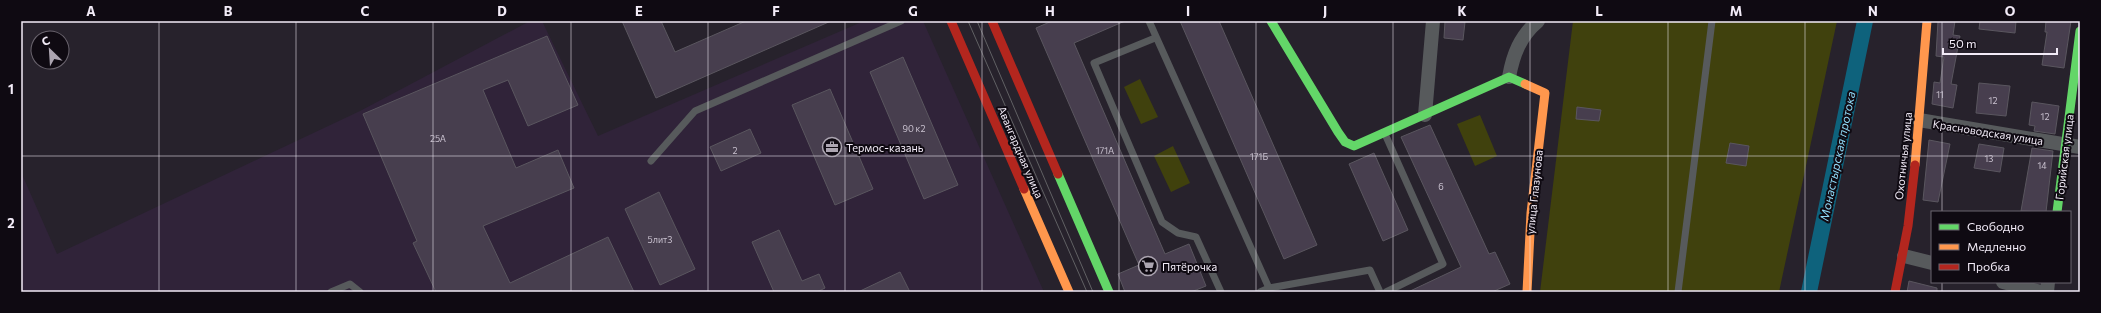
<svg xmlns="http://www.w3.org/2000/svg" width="2101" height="313" viewBox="0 0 2101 313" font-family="Commissioner,sans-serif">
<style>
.built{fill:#302339}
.green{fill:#40410d}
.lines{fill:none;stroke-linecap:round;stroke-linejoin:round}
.canal{stroke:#0e627c;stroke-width:16}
.building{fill:#473e4e;stroke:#5a565f}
.lane{stroke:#575a5c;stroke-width:7}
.street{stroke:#575a5c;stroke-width:14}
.fast{stroke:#63d668;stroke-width:9}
.slow{stroke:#ff974d;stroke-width:9}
.jam{stroke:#b3261e;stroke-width:9}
.tram{stroke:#616164;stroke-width:1}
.grid{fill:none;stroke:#f3ecf8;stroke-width:1;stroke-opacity:0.55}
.labels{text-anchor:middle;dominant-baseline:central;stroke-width:4;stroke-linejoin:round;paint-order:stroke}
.number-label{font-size:9px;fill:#c8c0ce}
.street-label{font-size:11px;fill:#f3ecf8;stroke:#0f0a12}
.poi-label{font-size:11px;fill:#f3ecf8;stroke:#0f0a12;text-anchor:start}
.water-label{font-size:12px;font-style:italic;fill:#8fd9f7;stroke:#0f0a12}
.neatline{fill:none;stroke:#f3ecf8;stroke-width:1.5}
.grid-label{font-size:13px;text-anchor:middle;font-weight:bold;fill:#f3ecf8}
</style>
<rect width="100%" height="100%" fill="#27222c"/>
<path class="built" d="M530 21H542L598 136 864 21H923L1044 292H21V172L57 254 360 111Z"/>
<path class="green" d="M1573 21H1837L1779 292H1540Z
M1140 79 1158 117 1141 124 1124 87Z
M1480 115 1497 156 1475 166 1457 124Z
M1173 146 1190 183 1171 192 1154 156Z"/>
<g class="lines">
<path class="canal" d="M1809 292 1865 21"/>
</g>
<path class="building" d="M622 21H661L675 52 746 21H831L656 98Z
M1052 21H1125L1074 43 1165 254 1189 244 1206 286 1191 292H1125L1118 274 1139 265 1036 28Z
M1180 21H1219L1317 245 1284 259Z
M1445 21 1465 22 1463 40 1444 38Z
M1938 21H1955L1953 35 1960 36 1951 84 1957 85 1953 108 1932 104 1934 82 1940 83 1944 57 1936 56Z
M1980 21H2016L2015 33 1979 29Z
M2046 21H2071L2064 68 2042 65 2047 32H2045Z
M547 36 578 105 528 126 508 80 483 90 516 168 558 150 574 188 483 226 510 283 608 237 634 292H436L413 243 417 241 363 114Z
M903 57 958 185 924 199 870 72Z
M1979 83 2010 86 2006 116 1976 113Z
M830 89 873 189 835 205 792 105Z
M2032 102 2059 106 2055 134 2034 131 2035 126 2029 125Z
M1577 107 1601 110 1599 121 1576 119Z
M1430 125 1489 254 1495 252 1510 284 1492 292H1408L1461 267 1401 137Z
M750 129 761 153 721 171 710 147Z
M1929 140 1950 144 1938 202 1923 200Z
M1730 143 1749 146 1746 166 1726 163Z
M1979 144 2004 148 2000 172 1974 168Z
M2032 148 2053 151 2046 212 2021 211Z
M1374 153 1408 230 1383 241 1349 164Z
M659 192 695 269 660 285 625 209Z
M779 230 802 281 819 274 825 288 817 292H774L752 242Z
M900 272 910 292H858Z
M1909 281 1937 288V292H1907Z"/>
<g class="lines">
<path class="lane" d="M1149 21 1269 288
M1155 38 1094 63 1162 222 1178 233 1196 237 1221 292
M1385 134 1443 264 1386 292
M651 161 695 111 901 21
M331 292 350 284 360 292
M1260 292 1269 288 1370 270 1380 292
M1678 292 1712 21"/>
<path class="street" d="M1509 77C1513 55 1520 36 1538 21
M1425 115 1433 21
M1919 120 2080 147
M1904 256 1932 263
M2003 282 2041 292
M2047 292 2048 282"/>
<path class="fast" d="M1271 21 1338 132 1345 142 1354 146 1509 77 1525 84
M1058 174 1109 292
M2057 212 2080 31"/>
<path class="slow" d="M1525 84 1545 93 1531 213 1527 292
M1915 165 1927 21
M1024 189 1069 292"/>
<path class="jam" d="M951 21 1024 189
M992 21 1058 174
M1895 292 1908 226 1915 165"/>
<path class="tram" d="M968 21 1087 292
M977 21 1093 292"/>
</g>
<path class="grid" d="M159 21V292M296 21V292M433 21V292M571 21V292M708 21V292M845 21V292M982 21V292M1119 21V292M1256 21V292M1393 21V292M1530 21V292M1668 21V292M1805 21V292M1942 21V212M21 156H2080M1942 282V292"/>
<defs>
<g id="office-ring" transform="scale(1)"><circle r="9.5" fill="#0f0a12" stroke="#aca5b1" stroke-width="1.5"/><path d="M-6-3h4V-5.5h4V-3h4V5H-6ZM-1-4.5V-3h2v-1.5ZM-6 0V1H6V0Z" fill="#aca5b1"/></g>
<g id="supermarket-ring" transform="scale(1)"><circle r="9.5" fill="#0f0a12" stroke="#aca5b1" stroke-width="1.5"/><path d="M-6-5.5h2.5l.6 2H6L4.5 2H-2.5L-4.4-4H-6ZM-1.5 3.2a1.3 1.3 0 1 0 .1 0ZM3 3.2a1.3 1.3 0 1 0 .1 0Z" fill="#aca5b1"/></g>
</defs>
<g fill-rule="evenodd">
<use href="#office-ring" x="832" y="147"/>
<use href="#supermarket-ring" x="1148" y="266"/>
</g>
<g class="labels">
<g class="number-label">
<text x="1940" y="94">11</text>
<text x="1993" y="100">12</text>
<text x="2045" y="116">12</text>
<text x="914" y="128">90 к2</text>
<text x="438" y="138">25А</text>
<text x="735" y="150">2</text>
<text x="1105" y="150">171А</text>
<text x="1259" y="156">171Б</text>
<text x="1989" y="158">13</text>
<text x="2042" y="165">14</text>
<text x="1441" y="186">6</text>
<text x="660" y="239">5лит3</text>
</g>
<g class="street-label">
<text transform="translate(1988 132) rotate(9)">Красноводская улица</text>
<text transform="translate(1021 152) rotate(67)">Авангардная улица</text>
<text transform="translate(1903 156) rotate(-84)">Охотничья улица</text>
<text transform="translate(2064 157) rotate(-83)">Горийская улица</text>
<text transform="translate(1534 192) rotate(-84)">улица Глазунова</text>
</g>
<g class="poi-label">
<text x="846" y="147">Термос-казань</text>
<text x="1162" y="266">Пятёрочка</text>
</g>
<g class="water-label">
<text transform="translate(1837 156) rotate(-78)">Монастырская протока</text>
</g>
</g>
<rect width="2101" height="313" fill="none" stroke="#0f0a12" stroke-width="44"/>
<rect x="1931" y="211" width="140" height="72" fill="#0f0a12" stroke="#6a646e"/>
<rect x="1939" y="224" width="20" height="6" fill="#63d668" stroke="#6a646e"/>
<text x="1967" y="231" font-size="12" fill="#f3ecf8">Свободно</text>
<rect x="1939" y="244" width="20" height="6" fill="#ff974d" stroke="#6a646e"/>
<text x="1967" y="251" font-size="12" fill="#f3ecf8">Медленно</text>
<rect x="1939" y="264" width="20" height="6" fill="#b3261e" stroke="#6a646e"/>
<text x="1967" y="271" font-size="12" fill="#f3ecf8">Пробка</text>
<g transform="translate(50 50) rotate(335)"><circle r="19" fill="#0f0a12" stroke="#6a646e"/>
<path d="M0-3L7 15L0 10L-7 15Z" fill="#aca5b1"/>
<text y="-6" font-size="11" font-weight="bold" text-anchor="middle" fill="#f3ecf8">С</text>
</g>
<path d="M1943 48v6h114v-6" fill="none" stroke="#f3ecf8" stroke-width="2"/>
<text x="1949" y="48" font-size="12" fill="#f3ecf8" stroke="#0f0a12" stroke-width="3" paint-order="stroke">50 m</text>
<rect x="22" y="22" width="2057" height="269" class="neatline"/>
<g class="grid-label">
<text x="91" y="16">A</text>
<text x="228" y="16">B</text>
<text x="365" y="16">C</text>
<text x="502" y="16">D</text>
<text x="639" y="16">E</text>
<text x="776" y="16">F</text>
<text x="913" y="16">G</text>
<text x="1050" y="16">H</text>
<text x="1188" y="16">I</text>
<text x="1325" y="16">J</text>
<text x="1462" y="16">K</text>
<text x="1599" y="16">L</text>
<text x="1736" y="16">M</text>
<text x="1873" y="16">N</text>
<text x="2010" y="16">O</text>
<text x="11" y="94">1</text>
<text x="11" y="228">2</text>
</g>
</svg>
